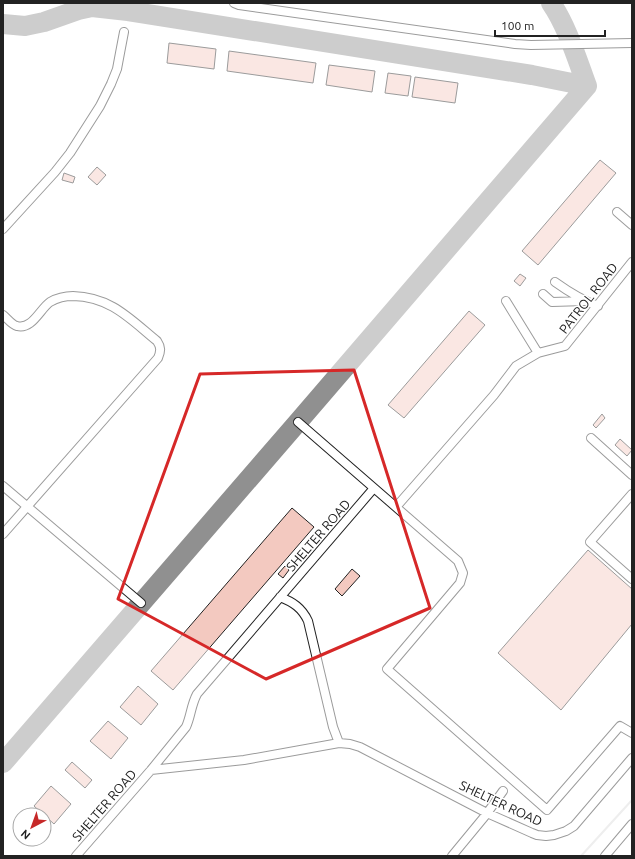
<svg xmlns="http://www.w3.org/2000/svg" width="635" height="859" viewBox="0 0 635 859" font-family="Ubuntu,sans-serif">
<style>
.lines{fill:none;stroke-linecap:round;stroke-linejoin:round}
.stream{stroke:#d9d9d9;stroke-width:2}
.taxiway{stroke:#909090;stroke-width:20}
.building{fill:#f3c9c0;stroke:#222}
.minor-casing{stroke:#222;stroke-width:10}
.minor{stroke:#fff;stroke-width:8}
.marked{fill:none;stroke:#d62828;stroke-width:3;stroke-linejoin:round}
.labels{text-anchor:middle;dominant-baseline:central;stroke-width:3;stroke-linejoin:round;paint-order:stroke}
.street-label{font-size:13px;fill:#222;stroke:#fff}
</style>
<rect width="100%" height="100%" fill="#fff"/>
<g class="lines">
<path class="stream" d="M581 856 632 800"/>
<path class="taxiway" d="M551 3C567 26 577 59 587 86
M3 24 25 26 44 22 78 10 92 7 128 11 532 75 587 86
M3 763 298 422 587 86"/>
</g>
<path class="building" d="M169 43 216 49 214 69 167 63Z
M229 51 316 63 313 83 227 71Z
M329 65 375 71 372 92 326 85Z
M388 73 411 76 408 96 385 93Z
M415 77 458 83 455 103 412 97Z
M600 160 616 173 538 265 522 251Z
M97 167 106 175 97 185 88 177Z
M64 173 75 177 73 183 62 180Z
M520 274 526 278 520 286 514 281Z
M469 311 485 325 404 418 388 405Z
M602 414 605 418 596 428 593 425Z
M620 439 632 450 627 456 615 445Z
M292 508 314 527 173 690 151 671Z
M588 550 632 589V624L561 710 498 653Z
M285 566 289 570 283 578 278 574Z
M352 569 360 576 342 596 335 589Z
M138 686 158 704 141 725 120 707Z
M108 721 128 738 111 759 90 741Z
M72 762 92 780 85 788 65 770Z
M51 786 71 804 54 824 34 806Z"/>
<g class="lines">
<g class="minor-casing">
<path id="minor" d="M234 3 239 5 515 44 531 45 632 43
M617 212 632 225
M3 229 55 172 70 153 100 106 111 84 117 69 120 53 124 32
M555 282C569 292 581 300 598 306
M543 294 552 302 585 301
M506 301 538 353
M3 315C7 318 12 325 17 326 32 330 40 309 50 302 57 298 65 296 73 296 111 297 130 319 157 341 161 347 161 351 158 358L3 534
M298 422 458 561 463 573 460 583 387 669 547 810 620 726 632 733
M591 438 632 475
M3 486 141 603
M632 494 590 542 632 579
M396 507 494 395 516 366 538 353 565 346 632 262
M280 597C293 602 302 608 308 621L333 727 339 743 350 744 360 747 487 813 532 833 537 835 546 836 554 835 566 831 574 826 632 758
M151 770 186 727C191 716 191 705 197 694L374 488
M76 856 151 770 244 760 339 743
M452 856 485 816 503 791
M605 856 632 824"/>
</g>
<use href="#minor" class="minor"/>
</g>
<path d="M0 0H635V859H0ZM354 370 430 608 266 679 118 599 200 374Z" fill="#fff" fill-opacity=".55" fill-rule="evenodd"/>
<path class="marked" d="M354 370 430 608 266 679 118 599 200 374Z"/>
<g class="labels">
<g class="street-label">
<text transform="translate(588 298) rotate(-52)">PATROL ROAD</text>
<text transform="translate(318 535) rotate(-49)">SHELTER ROAD</text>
<text transform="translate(501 803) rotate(25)">SHELTER ROAD</text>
<text transform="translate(104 805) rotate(-49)">SHELTER ROAD</text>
</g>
</g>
<rect width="635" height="859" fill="none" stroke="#222222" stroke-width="8"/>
<g transform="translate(32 827) rotate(221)"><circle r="19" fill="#ffffff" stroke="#a7a7a7"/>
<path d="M0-3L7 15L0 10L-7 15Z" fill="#c62828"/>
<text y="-6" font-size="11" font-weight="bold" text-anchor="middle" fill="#222222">N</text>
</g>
<path d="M495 30v6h110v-6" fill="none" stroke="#222222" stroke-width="2"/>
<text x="501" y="30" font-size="12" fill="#222222" stroke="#ffffff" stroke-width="3" paint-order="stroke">100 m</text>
</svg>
